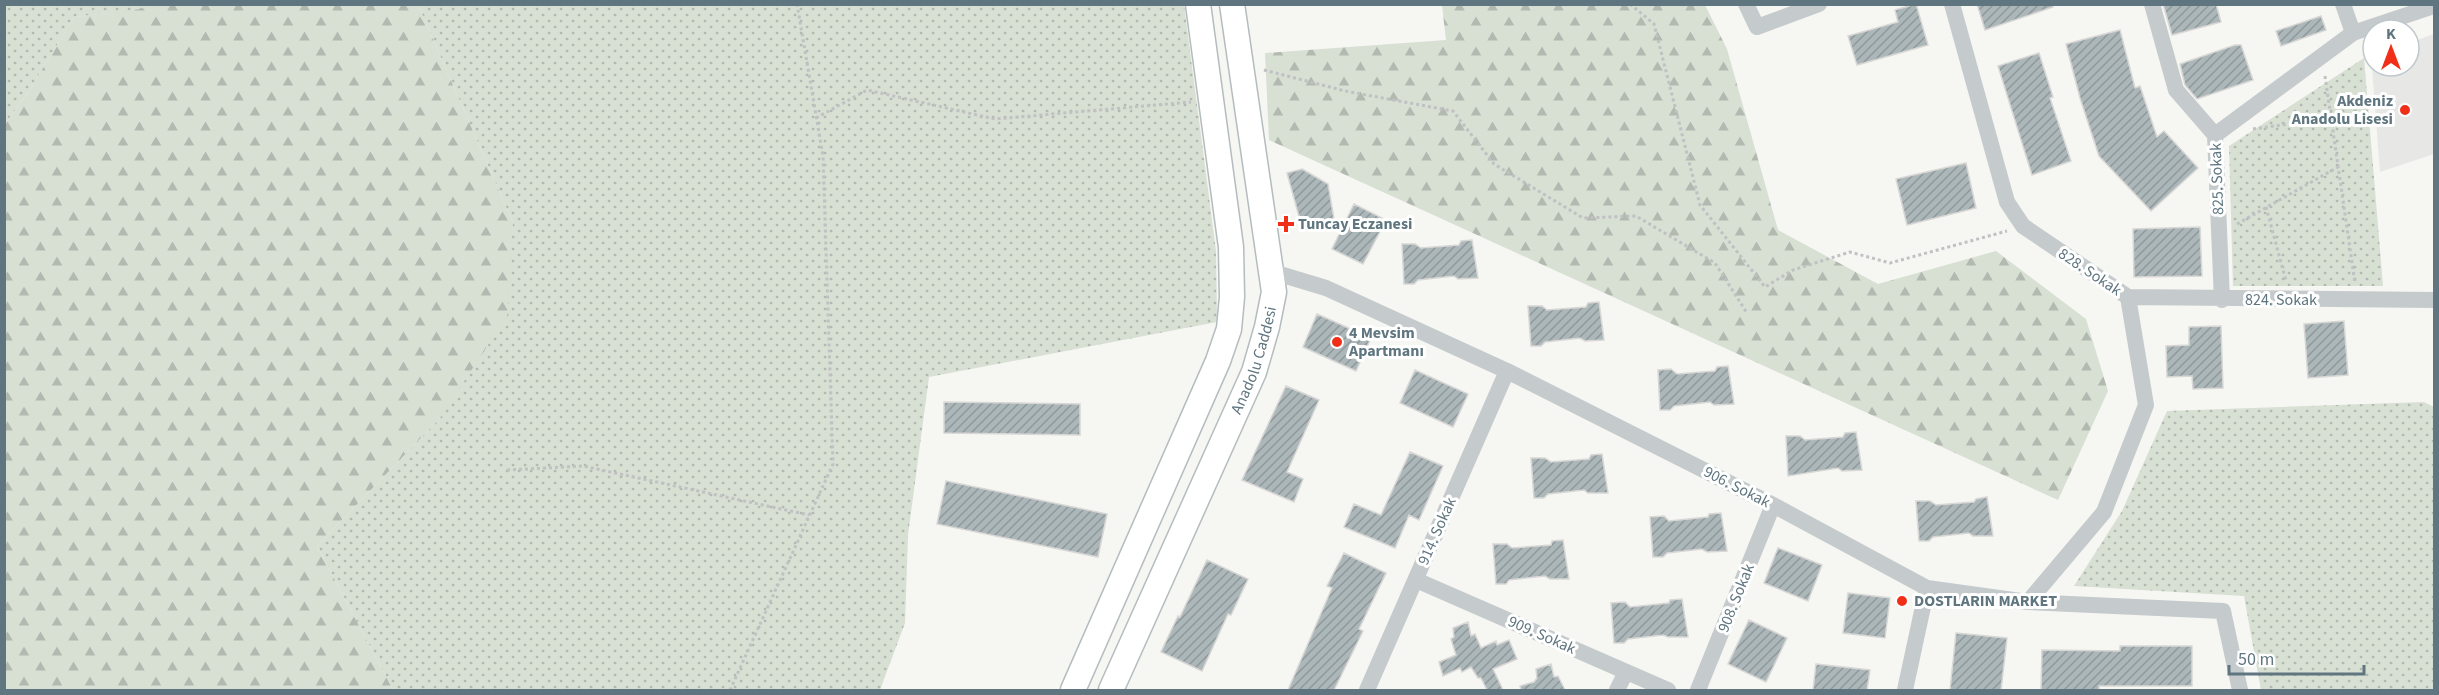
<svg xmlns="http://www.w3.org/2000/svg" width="2439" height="695" viewBox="0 0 2439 695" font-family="'Source Sans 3',sans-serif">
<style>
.built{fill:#e7e8e6}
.grass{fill:url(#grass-dots)}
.forest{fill:url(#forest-firs)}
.building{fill:url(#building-hatch);stroke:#d8d7d5;stroke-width:1.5}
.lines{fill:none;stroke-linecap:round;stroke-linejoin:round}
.secondary-casing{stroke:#b5bcbf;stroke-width:27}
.path{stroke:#bfc1c3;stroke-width:3;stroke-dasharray:3 3;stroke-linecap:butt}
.street{stroke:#c5cacc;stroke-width:16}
.secondary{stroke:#fff;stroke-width:24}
.poi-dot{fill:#f12f18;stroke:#fff;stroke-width:2}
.labels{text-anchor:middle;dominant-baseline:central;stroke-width:6;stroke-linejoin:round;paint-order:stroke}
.poi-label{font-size:16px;font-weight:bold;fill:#5f7680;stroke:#fff;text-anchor:start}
.street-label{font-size:16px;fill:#5f7680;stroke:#fff}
</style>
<defs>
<pattern id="grass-dots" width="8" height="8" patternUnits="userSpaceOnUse" patternTransform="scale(1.5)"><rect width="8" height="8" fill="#d8dfd3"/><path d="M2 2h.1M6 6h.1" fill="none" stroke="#b2b9b0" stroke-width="1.8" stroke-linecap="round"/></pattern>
<pattern id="forest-firs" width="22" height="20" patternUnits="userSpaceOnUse" patternTransform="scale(1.5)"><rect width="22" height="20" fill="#d8dfd3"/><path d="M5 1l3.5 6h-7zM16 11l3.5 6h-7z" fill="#b2b9b0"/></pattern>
<pattern id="building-hatch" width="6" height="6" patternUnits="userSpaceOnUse" patternTransform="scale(1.5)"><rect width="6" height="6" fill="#acb7ba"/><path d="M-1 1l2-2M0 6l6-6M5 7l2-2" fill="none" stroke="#8f999c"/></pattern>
</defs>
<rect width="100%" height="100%" fill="#f6f6f2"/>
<path class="built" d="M2434 34V154L2380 172 2371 55H2373V66H2409V43Z"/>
<path class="grass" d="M5 5H181L74 17 29 91 5 124Z
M418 5H1184L1216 251 1217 322 929 377 908 535 905 623 880 690H393L317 546 440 418 513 223Z
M2364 58 2383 286H2233L2229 146Z
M2424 402 2434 407V690H2261L2244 596 2074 586 2122 511 2167 411Z"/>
<path class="forest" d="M181 4 418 5 513 223 507 316 440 418 317 546 393 690H5V124L29 91 74 17Z
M1442 5H1705L1727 49 1778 230 1878 284 1996 251 2086 319 2108 391 2058 500 1269 140 1265 53 1446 40Z"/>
<path class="building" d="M1916 4 1928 45 1857 65 1848 36 1898 22 1895 10Z
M1977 4H2053V7L1985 30Z
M2163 4H2216L2221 22 2172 35Z
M2321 16 2326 30 2281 46 2276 31Z
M2120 30 2135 88 2140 86 2157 137 2164 131 2198 168 2151 211 2099 156 2080 98 2066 44Z
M2235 45H2241L2253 80 2197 99 2185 85 2180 64Z
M2039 53 2053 97 2050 98 2071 161 2032 175 1998 66Z
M1966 163 1976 208 1907 225 1896 179Z
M1302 169 1328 184 1334 219 1303 231 1287 173Z
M1354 204 1386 220 1363 264 1332 249Z
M2200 227 2202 276 2134 277 2133 229Z
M1472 240 1478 278 1458 279 1454 276 1418 280 1414 284H1404L1402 244H1415L1421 248 1459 245 1461 241Z
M1599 302 1604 340 1585 341 1580 338 1545 342 1541 346H1531L1528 306H1542L1547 310 1586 307 1588 303Z
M1317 314 1371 338 1356 371 1303 347Z
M2344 321 2348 375 2308 378 2304 324Z
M2221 326 2223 388 2193 389 2192 376 2167 377 2166 346 2189 345V327Z
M1728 366 1734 404 1714 405 1710 402 1674 406 1670 410H1660L1658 370 1671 369 1677 374 1715 371 1717 367Z
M1415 370 1468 394 1453 427 1400 403Z
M1286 386 1319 400 1287 472 1303 479 1294 502 1242 480Z
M944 402 1080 404V435L944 433Z
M1856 432 1862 470 1842 471 1838 468 1788 476 1786 436H1800L1805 440 1843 437 1845 433Z
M1410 452 1443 466 1419 520 1409 515 1395 548 1344 527 1354 504 1381 515Z
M1602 454 1608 493H1588L1584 490 1548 494 1544 498H1534L1531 458H1545L1551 462 1589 459 1591 455Z
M946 481 1107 514 1098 557 937 524Z
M1987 497 1993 536H1973L1969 533 1933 537 1929 541H1919L1916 501H1930L1936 505 1974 502 1976 499Z
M1721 513 1727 551 1707 552 1702 549 1667 553 1663 557H1653L1650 517 1664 516 1669 521 1708 517 1709 514Z
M1563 540 1569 579H1550L1545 576 1509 580 1506 584H1496L1493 544H1507L1512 548 1551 545 1552 541Z
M1778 548 1822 565 1808 601 1764 583Z
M1344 553 1386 573 1359 629 1363 631 1334 690H1288L1332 588 1327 586Z
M1207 560 1248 579 1231 615 1228 614 1202 671 1161 652 1178 616 1180 617Z
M1848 593 1890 598 1885 638 1843 633Z
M1682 599 1688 637H1668L1663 635 1628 639 1624 643H1614L1611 603 1625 602 1630 607 1669 603 1670 600Z
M1749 620 1787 638 1766 682 1728 664Z
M1468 622 1471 636 1475 634 1481 648 1496 641 1497 645 1509 640 1517 659 1493 669 1503 690H1487L1481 678H1478L1471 667 1462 672 1460 668 1443 676 1439 662 1456 655 1451 639 1454 637 1453 628Z
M1956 633 2007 638 2001 690H1950Z
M2120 646H2192V686H2099V690H2041L2042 650 2120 651Z
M1551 664 1554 677 1558 676 1565 690H1521L1520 686 1534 682 1537 678 1536 669Z
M1816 664 1870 670 1867 690H1813Z"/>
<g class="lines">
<g class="secondary-casing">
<g id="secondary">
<path d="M1073 690 1218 361 1229 329 1232 297 1231 247 1198 4"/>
<path id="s1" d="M1111 690 1254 372 1267 327 1274 292 1232 4"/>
</g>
</g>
<path class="path" d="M1630 4 1654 24 1700 205 1765 287 1793 270 1850 252 1890 263 2007 231
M1264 70 1345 91 1453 111 1494 164 1583 218 1636 216 1715 263 1747 313
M2325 76 2355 283
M816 118 867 90 995 119 1191 102
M2253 129 2331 118
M2266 207 2286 281
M2237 224 2338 167
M507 470 583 466 809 515
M730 690 833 464 823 156 797 4"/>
<path class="street" d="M1746 4 1757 27 1819 4
M1952 4 2007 202 2023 226 2128 297 2146 405 2104 512 2028 602
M2152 4 2176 90 2215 135 2222 300
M2343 4 2353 33
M2215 135 2353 33 2434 6
M1273 272 1326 288 1507 371 1773 505 1927 588 2028 602 2223 611 2240 690
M2128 297 2434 300
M1416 580 1668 690
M1367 690 1507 371
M1617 690 1626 672
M1698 690 1773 505
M1905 690 1927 588"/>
<use href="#secondary" class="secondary"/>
</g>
<g class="poi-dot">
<circle cx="2405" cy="110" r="6"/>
<path d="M1283 215h6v6h6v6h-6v6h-6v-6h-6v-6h6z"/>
<circle cx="1337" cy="342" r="6"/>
<circle cx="1902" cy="601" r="6"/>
</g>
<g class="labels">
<g class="poi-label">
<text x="2393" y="101" text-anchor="end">Akdeniz<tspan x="2393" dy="18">Anadolu Lisesi</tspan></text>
<text x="1298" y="224">Tuncay Eczanesi</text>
<text x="1349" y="333">4 Mevsim<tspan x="1349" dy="18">Apartmanı</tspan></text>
<text x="1914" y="601">DOSTLARIN MARKET</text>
</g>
<g class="street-label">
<text transform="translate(2217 179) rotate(-92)">825. Sokak</text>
<text transform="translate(2090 272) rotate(34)">828. Sokak</text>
<text x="2281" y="300">824. Sokak</text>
<text stroke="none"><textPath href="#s1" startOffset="360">Anadolu Caddesi</textPath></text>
<text transform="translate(1737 487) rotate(27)">906. Sokak</text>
<text transform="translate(1437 531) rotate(-66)">914. Sokak</text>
<text transform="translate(1736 598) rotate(-68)">908. Sokak</text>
<text transform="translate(1542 635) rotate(24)">909. Sokak</text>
</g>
</g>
<rect width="2439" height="695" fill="none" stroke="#5f7680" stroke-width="12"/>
<g transform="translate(2391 48)"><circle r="28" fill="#ffffff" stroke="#bfc8cc" stroke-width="1.5"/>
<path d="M0-4.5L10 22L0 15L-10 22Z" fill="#f12f18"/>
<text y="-9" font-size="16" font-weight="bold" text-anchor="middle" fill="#5f7680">K</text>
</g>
<path d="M2229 665v9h135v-9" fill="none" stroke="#5f7680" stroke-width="3"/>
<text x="2238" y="665" font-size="18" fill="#5f7680" stroke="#ffffff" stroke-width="4.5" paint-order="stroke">50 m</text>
</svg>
